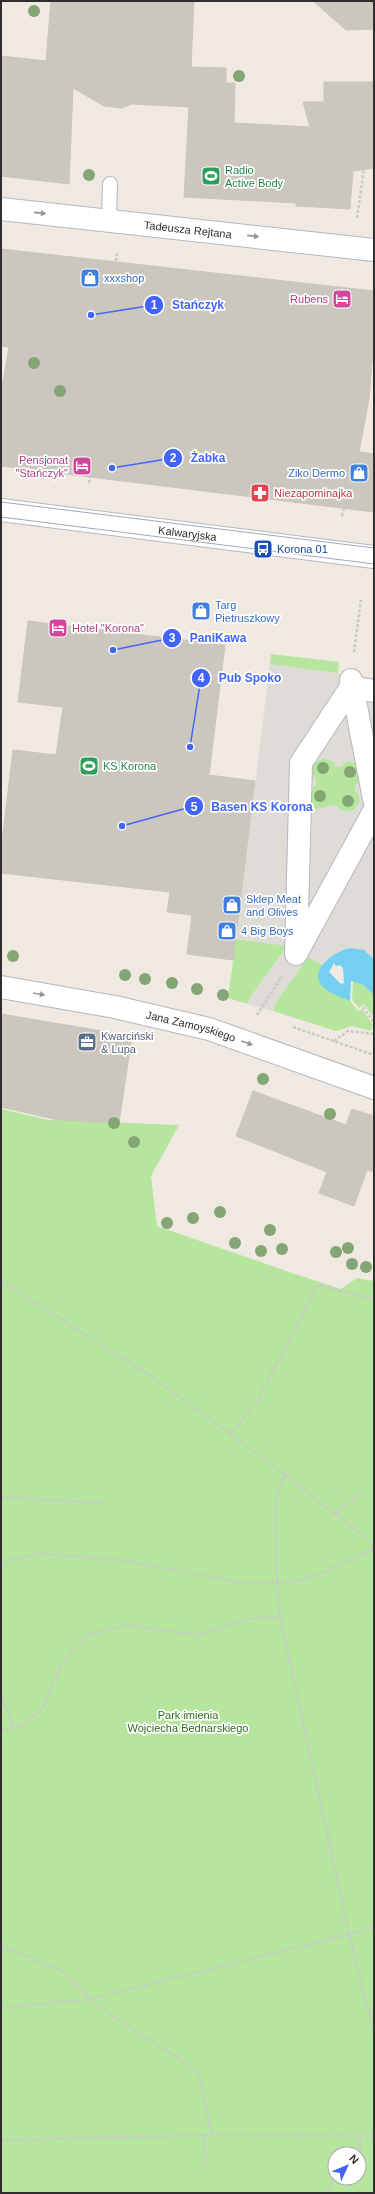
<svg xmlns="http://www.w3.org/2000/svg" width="375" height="2194" viewBox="0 0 375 2194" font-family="Arial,sans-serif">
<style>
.green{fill:#b6e59e;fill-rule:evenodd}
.plaza{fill:#dfdcd8;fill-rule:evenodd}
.water{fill:#75cff0;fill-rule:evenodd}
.building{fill:#cbc7bf;stroke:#cbc5ba}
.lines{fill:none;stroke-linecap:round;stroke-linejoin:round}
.lane-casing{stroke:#b4b7c1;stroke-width:16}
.street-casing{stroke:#b4b7c1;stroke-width:24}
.secondary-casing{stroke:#b4b7c1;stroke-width:24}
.path{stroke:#c9c9c9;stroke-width:2.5;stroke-dasharray:3 2;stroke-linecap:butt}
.lane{stroke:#fff;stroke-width:14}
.street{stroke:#fff;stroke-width:22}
.secondary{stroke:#fff;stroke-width:22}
.tram{stroke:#a3a6b8;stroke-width:1}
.tree{fill:#84a574}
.oneway{fill:#969696}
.labels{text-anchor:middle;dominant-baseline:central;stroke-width:3.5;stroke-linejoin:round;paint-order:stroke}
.leisure-label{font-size:11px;fill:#27864d;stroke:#fff;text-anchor:start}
.street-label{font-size:11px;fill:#2e2e2e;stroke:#fff}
.shop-label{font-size:11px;fill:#366cbe;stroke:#fff;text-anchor:start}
.hotel-label{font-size:11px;fill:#b23c85;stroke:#fff;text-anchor:end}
.health-label{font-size:11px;fill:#be3a42;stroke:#fff;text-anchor:start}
.transit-label{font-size:11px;fill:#164399;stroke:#fff;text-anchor:start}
.service-label{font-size:11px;fill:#4e5e75;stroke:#fff;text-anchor:start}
.park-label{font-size:11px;fill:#2c6e1b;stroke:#fff}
.leader{fill:none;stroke:#4264fb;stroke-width:1.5}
.callout-dot{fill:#4264fb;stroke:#fff;stroke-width:1.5}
.mark-label{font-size:12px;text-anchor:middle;font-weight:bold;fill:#fff}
.callout-label{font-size:12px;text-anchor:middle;font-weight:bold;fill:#4264fb;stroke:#fff;stroke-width:3.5;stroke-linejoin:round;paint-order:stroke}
</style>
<rect width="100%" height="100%" fill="#efe9e1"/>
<path class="green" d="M271 654 339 662 338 674 270 664Z
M324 758 333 761 340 767 346 762H356L363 779 355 786V791L359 795 360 802 352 812 342 811 331 805 327 808 316 809 309 801C309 795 311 791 313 786 314 777 311 771 313 763Z
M236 939 288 945 252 995 247 1004 228 998Z
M308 957 323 965 325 989 350 1001 358 1011 362 1009 373 1025 371 1031 352 1026 336 1031 273 1011 276 1002Z
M353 981 362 984 374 995V1018L364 1004 359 1008 352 1000Z
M1 1109 49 1120 179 1125 151 1176 157 1226 289 1272 341 1289 357 1278 374 1281V2193H1ZM335 2154H359V2178H335Z"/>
<path class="plaza" d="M270 664 374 678V959L367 952 354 949 341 952 323 965 308 957 276 1002 273 1011 247 1004 252 995 288 946 236 939ZM324 758 333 761 335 766 340 767 346 762H356L363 779 355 786V791L359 795 360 802 352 812 342 811 336 805 316 809 309 801V792L316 785V780L311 773 313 763Z"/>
<path class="water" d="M351 948 364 950 374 959V995L362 984 351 981 350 1001C341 997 329 994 322 986 308 969 336 950 351 948ZM334 963 336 966 340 965 343 968 344 983 341 984 329 972Z"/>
<path class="building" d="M51 1H194L191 67 226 68V83H235L234 123 310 127 303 102H324V82H374V168L353 171 350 209 296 206V203L184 197 189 107 132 104 122 108 104 106 73 88 69 184 1 176V56L46 61Z
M313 1H374V29L346 30Z
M1 249 374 291V339L369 399 359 452 374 454V512L1 466V394L9 347 1 346Z
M28 621 225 645 209 775 255 781 233 960 187 954 192 915 167 912 170 892 1 873V850L13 750 56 755 63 707 18 702Z
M1 1014 132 1036 119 1123 58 1120 1 1107Z
M253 1091 346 1125 352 1109 374 1116V1172L367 1170 354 1206 319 1193 327 1172 236 1136Z"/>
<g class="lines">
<g class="lane-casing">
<path id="lane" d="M109 220 110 184"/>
</g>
<g class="street-casing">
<g id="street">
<path id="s1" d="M1 209 374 250"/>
<path d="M351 680 374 799"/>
<path d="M374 691 351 687 301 763 296 954 374 811"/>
<path id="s2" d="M1 987 115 1007 209 1029 374 1088"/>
</g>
</g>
<g class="secondary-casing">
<g id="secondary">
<path id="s3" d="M1 510 374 557"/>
</g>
</g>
<path class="path" d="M357 218 364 169 362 135
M116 261 117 253
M99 421 106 347
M89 483 90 477
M342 516 344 508
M354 652 361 600
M363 1007 374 1022
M257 1015 282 976
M293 1027 374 1055
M334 1041 348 1031 374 1034
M1 1281 158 1381 285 1474 374 1545
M231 1434 257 1401 318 1285 374 1299
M285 1474 277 1495 275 1511 277 1583 280 1616 349 1934 374 2033
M1 1497 103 1503
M336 1513 363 1491
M1 1566 9 1560 41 1554 121 1560 244 1583H277L307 1579 374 1549
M1 1695 14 1728
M1 1731 21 1726 43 1707 61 1664 87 1635 126 1625 198 1635 249 1619 280 1616
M1 1945 63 1972 91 1999 117 2019 189 2065 199 2075 212 2135
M1 2008 91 1999 374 1928
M204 2135 206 2165
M1 2140 212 2135 374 2136
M359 2160 361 2156 360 2136
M326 2193 331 2184 338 2178"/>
<use href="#lane" class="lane"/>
<use href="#street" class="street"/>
<use href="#secondary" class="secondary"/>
<path class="tram" d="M1 502 374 548
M1 517 374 564"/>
</g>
<g class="tree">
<circle cx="34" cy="11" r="6"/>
<circle cx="239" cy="76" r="6"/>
<circle cx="89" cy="175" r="6"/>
<circle cx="34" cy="363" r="6"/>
<circle cx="60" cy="391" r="6"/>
<circle cx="323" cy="768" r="6"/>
<circle cx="350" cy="772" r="6"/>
<circle cx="320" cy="796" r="6"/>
<circle cx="348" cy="801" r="6"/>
<circle cx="13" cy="956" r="6"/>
<circle cx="125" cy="975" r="6"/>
<circle cx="145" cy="979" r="6"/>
<circle cx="172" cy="983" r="6"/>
<circle cx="197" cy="989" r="6"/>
<circle cx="223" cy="995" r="6"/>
<circle cx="263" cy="1079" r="6"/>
<circle cx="330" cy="1114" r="6"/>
<circle cx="114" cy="1123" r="6"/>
<circle cx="134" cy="1142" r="6"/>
<circle cx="220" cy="1212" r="6"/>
<circle cx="193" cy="1218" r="6"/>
<circle cx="167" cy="1223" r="6"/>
<circle cx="270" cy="1230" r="6"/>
<circle cx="235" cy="1243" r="6"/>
<circle cx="348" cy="1248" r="6"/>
<circle cx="282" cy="1249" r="6"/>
<circle cx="261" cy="1251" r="6"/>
<circle cx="336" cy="1252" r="6"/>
<circle cx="352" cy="1264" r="6"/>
<circle cx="366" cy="1267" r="6"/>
</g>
<defs><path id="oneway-solid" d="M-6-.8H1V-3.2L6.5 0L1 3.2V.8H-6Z"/></defs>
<g class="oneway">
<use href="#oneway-solid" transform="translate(40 213) rotate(6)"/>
<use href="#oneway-solid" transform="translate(253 236) rotate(6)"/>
<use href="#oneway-solid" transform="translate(39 994) rotate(10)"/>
<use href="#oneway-solid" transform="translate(247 1043) rotate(20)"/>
</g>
<defs>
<g id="stadium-square" transform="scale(1)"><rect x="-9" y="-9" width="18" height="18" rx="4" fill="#2e9e5b" stroke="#fff"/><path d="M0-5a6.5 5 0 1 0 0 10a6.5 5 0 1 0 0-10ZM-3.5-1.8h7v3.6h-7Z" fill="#fff"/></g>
<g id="shop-square" transform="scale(1)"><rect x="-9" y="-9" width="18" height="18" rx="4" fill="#3f7fe0" stroke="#fff"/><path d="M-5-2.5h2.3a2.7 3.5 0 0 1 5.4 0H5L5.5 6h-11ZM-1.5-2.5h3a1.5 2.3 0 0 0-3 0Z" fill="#fff"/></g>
<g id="hotel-square" transform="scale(1)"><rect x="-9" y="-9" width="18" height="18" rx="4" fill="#d1479c" stroke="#fff"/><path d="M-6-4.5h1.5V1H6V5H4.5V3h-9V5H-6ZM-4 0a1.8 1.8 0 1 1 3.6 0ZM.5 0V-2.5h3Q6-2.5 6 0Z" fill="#fff"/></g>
<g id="pharmacy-square" transform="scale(1)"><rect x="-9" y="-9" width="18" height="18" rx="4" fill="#e0444e" stroke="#fff"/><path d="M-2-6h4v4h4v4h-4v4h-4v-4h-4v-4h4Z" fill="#fff"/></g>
<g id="bus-square" transform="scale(1)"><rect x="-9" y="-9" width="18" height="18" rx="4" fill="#1a4fb4" stroke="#fff"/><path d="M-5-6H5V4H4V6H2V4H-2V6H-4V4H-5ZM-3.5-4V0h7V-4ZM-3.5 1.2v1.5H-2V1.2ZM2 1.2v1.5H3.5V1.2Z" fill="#fff"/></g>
<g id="office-square" transform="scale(1)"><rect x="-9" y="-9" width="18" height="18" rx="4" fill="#5c6f8a" stroke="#fff"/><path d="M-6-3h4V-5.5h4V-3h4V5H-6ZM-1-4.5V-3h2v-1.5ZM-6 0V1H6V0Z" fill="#fff"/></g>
</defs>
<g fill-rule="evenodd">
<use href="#stadium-square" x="211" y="176"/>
<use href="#shop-square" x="90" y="278"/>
<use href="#hotel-square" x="342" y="299"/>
<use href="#hotel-square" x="82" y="466"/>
<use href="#shop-square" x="359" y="473"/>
<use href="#pharmacy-square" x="260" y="493"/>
<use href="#bus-square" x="263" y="549"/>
<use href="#shop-square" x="201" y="611"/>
<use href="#hotel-square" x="58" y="628"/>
<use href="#stadium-square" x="89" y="766"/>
<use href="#shop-square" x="232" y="905"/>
<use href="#shop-square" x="227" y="931"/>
<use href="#office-square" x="87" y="1042"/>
</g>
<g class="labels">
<g class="leisure-label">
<text x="225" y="170">Radio<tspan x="225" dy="13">Active Body</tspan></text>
<text x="103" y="766">KS Korona</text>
</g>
<g class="street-label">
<text stroke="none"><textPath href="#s1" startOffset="188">Tadeusza Rejtana</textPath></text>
<text stroke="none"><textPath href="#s3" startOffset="188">Kalwaryjska</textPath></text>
<text stroke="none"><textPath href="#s2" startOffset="194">Jana Zamoyskiego</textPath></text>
</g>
<g class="shop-label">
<text x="104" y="278">xxxshop</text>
<text x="345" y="473" text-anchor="end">Ziko Dermo</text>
<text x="215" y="605">Targ<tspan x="215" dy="13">Pietruszkowy</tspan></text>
<text x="246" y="899">Sklep Meat<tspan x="246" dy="13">and Olives</tspan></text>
<text x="241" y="931">4 Big Boys</text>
</g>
<g class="hotel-label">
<text x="328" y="299">Rubens</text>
<text x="68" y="460">Pensjonat<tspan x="68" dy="13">"Stańczyk"</tspan></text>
<text x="72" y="628" text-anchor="start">Hotel "Korona"</text>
</g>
<g class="health-label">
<text x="274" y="493">Niezapominajka</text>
</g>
<g class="transit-label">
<text x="277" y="549">Korona 01</text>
</g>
<g class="service-label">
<text x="101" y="1036">Kwarciński<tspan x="101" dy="13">&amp; Lupa</tspan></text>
</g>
<g class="park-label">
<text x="188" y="1715">Park imienia<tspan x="188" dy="13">Wojciecha Bednarskiego</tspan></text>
</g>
</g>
<path class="leader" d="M91 315L154 305M112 468L173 458M113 650L172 638M190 747L201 678M122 826L194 806"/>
<g class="callout-dot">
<circle cx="91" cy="315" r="4"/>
<circle cx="112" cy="468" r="4"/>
<circle cx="113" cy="650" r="4"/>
<circle cx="190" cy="747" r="4"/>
<circle cx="122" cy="826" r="4"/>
<circle cx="154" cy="305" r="10"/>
<circle cx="173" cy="458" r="10"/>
<circle cx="172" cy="638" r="10"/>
<circle cx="201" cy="678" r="10"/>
<circle cx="194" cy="806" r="10"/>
</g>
<g class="mark-label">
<text x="154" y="309">1</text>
<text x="173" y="462">2</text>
<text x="172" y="642">3</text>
<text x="201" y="682">4</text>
<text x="194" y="811">5</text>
</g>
<g class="callout-label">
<text x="198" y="309">Stańczyk</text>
<text x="208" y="462">Żabka</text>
<text x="218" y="642">PaniKawa</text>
<text x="250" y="682">Pub Spoko</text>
<text x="262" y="811">Basen KS Korona</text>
</g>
<rect width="375" height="2194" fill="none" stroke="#2e2e2e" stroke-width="4"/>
<g transform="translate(347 2166) rotate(46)"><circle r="19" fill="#ffffff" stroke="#ababab"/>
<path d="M0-3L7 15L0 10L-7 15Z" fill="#4264fb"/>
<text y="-6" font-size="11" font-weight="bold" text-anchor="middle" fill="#2e2e2e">N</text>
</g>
</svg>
